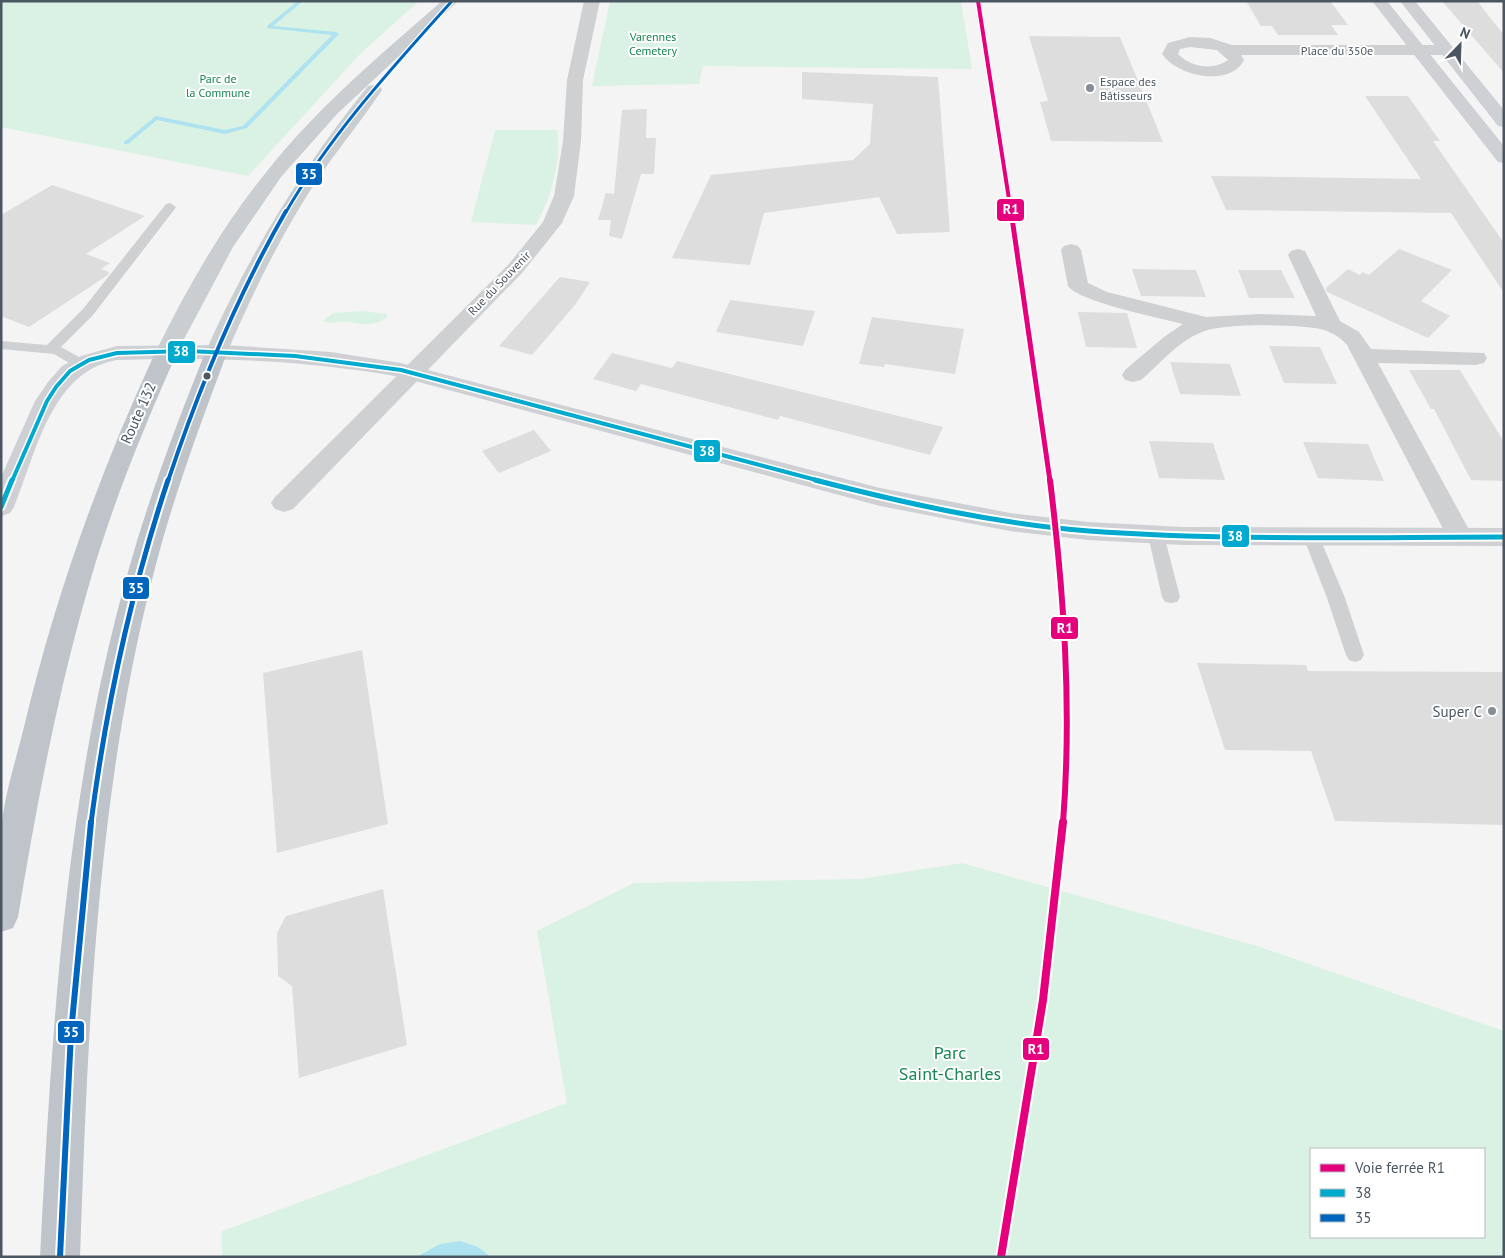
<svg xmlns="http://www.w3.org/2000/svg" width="1505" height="1258" viewBox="0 0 1505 1258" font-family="'PT Sans',sans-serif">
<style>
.green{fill:#d9f2e3;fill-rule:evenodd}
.water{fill:#aee2f0}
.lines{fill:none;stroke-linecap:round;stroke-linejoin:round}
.stream{fill:#aee2f0;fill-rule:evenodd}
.building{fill:#ddddde}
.lane{fill:#ced0d2;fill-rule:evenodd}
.street{fill:#ced0d2;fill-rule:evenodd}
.secondary{fill:#ced0d4;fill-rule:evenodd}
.primary{fill:#caced1;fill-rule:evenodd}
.highway{fill:#bec4c9;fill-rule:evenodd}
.bus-1-far1-casing{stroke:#fff;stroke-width:7}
.bus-1-casing{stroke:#fff;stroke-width:9}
.bus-2-far3-casing{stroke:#fff;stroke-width:5.5}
.bus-2-far2-casing{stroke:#fff;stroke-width:7}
.bus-2-far1-casing{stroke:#fff;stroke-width:9}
.bus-2-casing{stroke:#fff;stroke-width:10}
.bus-1-far1{stroke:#00a9ce;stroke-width:4}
.bus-1{stroke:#00a9ce;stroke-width:5}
.bus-2-far3{stroke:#0065bd;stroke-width:3}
.bus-2-far2{stroke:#0065bd;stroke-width:4}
.bus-2-far1{stroke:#0065bd;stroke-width:5}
.bus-2{stroke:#0065bd;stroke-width:6}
.rail-1-far3-casing{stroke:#fff;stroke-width:6}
.rail-1-far2-casing{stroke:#fff;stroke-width:8}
.rail-1-far1-casing{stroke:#fff;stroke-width:10}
.rail-1-casing{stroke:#fff;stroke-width:12}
.rail-1-far3{stroke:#e5007d;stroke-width:4}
.rail-1-far2{stroke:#e5007d;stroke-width:5}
.rail-1-far1{stroke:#e5007d;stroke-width:6}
.rail-1{stroke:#e5007d;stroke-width:8}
.poi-dot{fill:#868d94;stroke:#fff;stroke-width:2}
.bus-dot{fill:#4a5661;stroke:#fff;stroke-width:2}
.labels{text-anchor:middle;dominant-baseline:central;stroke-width:4;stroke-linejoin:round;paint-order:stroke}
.far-park-label{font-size:12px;fill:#17864f;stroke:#fff}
.far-street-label{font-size:12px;fill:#4a5661;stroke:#fff}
.far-poi-label{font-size:12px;fill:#4a5661;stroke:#fff;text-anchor:start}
.street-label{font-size:15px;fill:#4a5661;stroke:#fff}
.poi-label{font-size:15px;fill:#4a5661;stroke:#fff;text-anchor:end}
.near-park-label{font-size:18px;fill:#17864f;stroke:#fff}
.line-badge{stroke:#fff;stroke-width:2}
.badge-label{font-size:14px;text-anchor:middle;font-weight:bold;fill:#fff}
</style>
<rect width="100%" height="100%" fill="#f4f4f4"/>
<path class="green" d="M1 1H419L360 54 248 176 1 127Z
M610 1H961L972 69 703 66 699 84 592 86Z
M495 130H557C562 162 551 197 536 225L471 222Z
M362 311 387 314V317C374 328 362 323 347 322 338 321 332 325 323 321L333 313Z
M962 863 1257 946 1504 1031V1257H491C467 1240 440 1241 416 1257H222V1231L567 1103 537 931 634 883 860 879ZM1311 1149H1484V1237H1311Z"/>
<path class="water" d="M460 1241 478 1247 491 1257H416L440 1244Z"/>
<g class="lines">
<path class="stream" d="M298 1H303L273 26 336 32 339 34 247 128 225 134 157 120 128 144H124V142L156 116 225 130 243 126 332 35 267 28V26Z"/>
</g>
<path class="building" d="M1246 1H1330L1348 25H1331L1338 35H1278L1272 26H1261Z
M1442 1H1477L1504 35V73Z
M1029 36 1120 37 1163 142 1051 141 1040 102 1048 101Z
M802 72 938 77 950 232 897 234 879 197 764 213 750 265 672 258 711 175 853 160 870 144 873 104 802 99Z
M1365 96H1408L1440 141H1433L1504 243V293L1451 213 1226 210 1211 176 1421 179Z
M647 109 646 138H656L654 174H641L622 239 609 236 611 220H598L606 193 614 194 622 110Z
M52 185 145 216 86 254 110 263 101 269 109 272 108 275 29 327 1 316V215Z
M1399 249 1452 270 1421 301 1450 316 1428 338 1327 292 1326 288 1348 269 1360 275 1362 272 1369 275Z
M1132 269 1196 270 1206 297 1141 296Z
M1238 270H1281L1295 298H1249Z
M560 277 590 282 575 305 532 355 499 346Z
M730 300 815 311 803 346 716 332Z
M1078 312 1127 313 1137 348 1086 347Z
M872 317 964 329 955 374 885 364 884 367 859 364Z
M1269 346 1320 347 1337 384 1284 383Z
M612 353 672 368 677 361 943 427 930 455 780 416 778 420 641 384 636 391 593 379Z
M1170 362 1230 364 1241 396 1180 394Z
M1409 370H1460L1504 442V481L1471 480 1434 409H1431Z
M534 430 551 451 499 473 482 451Z
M1149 441 1213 443 1225 480 1159 478Z
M1303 442 1368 444 1384 481 1318 478Z
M362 650 388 824 277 853 263 673Z
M1197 663 1306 665 1308 671 1504 672V825L1335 821 1311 751 1225 750Z
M383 889 407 1045 299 1078 292 986 278 976 277 933 286 916Z"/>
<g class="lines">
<path class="lane" d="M170 203 176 207 174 210 93 315 61 347 86 361 88 364 86 367H76L54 354 1 349V341L47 345 83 309 166 204Z
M1156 529 1162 531 1164 535 1180 597 1177 602 1171 603 1165 602 1162 597 1148 535 1150 531Z
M1311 530 1317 532 1319 536 1345 598 1364 655 1361 660 1355 662 1349 660 1346 655 1327 598 1303 536 1305 532Z"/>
<path class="street" d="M584 1H600L583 80 581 141 574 196 562 223 522 273 293 509 284 512 275 509 271 503 275 497 508 265 543 222 554 196 563 141 567 80Z
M1190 37 1210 38 1232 45H1445L1453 50 1445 55H1241L1244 60C1230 88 1177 76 1162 54L1168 43ZM1190 47 1217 50 1228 60C1213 71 1190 67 1178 54L1180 49Z
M1071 244 1078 246 1081 250 1088 283 1107 292 1206 317 1260 314 1316 316 1288 255 1291 251 1298 249 1305 251 1340 321 1359 332 1371 349 1484 353 1487 358 1484 363 1476 365 1378 363 1473 537 1469 544 1460 546 1451 544 1347 345C1341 338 1333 333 1324 330 1303 324 1226 323 1205 331 1180 339 1160 364 1141 380L1133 382 1125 380 1122 375 1125 370 1164 337 1183 324C1161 318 1079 302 1068 286L1061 250 1064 246Z"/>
<path class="secondary" d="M1372 1H1387L1504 146V163L1498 162Z
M1400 1H1415L1504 110V127L1498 126Z
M224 345 331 352 401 363 880 488 1010 513 1088 522 1183 527 1504 528V546L1183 545 1088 540 1010 531 880 506 400 377C306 360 212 357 117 360 51 371 36 454 14 507L10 513 1 516V477L35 401 48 382 62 366 81 356 117 346Z"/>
<path class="primary" d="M442 1H458L337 114 281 177 233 247 174 358 166 360 158 358 155 353C187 288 222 226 268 170 318 107 381 54 442 1Z
M374 85 380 86 382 90C361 122 336 151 315 183 280 237 252 294 227 353L224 358 216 360 208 358 205 353C248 256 301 169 368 86Z"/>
<path class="highway" d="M166 346 174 348 177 353C147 420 119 488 97 558 61 675 38 796 18 917L13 928 1 932C1 899 0 864 1 830 4 796 16 760 24 727 55 597 99 474 155 353L158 348Z
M216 346 224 348 227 353C200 425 173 497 154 572 96 795 88 1028 80 1257H40C52 1028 65 794 128 572 149 497 176 425 205 353L208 348Z"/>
<g class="bus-1-far1-casing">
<path id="bus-1-far1" d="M12 481 47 401 56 387 70 371 89 360 117 353 188 351 295 356 401 370 820 481"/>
</g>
<g class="bus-1-casing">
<path id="bus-1" d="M815 480C904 503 997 524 1089 531 1227 541 1366 537 1504 537
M1 507 12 480"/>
</g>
<g class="bus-2-far3-casing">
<path id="bus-2-far3" d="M286 212C331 134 392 68 452 1"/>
</g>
<g class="bus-2-far2-casing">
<path id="bus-2-far2" d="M168 481C199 388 237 296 286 211"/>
</g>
<g class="bus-2-far1-casing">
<path id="bus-2-far1" d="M91 823C106 707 131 591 168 480"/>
</g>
<g class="bus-2-casing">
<path id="bus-2" d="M60 1257 71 1033 91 822"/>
</g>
<use href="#bus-1-far1" class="bus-1-far1"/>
<use href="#bus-1" class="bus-1"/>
<use href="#bus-2-far3" class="bus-2-far3"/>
<use href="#bus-2-far2" class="bus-2-far2"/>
<use href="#bus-2-far1" class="bus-2-far1"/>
<use href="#bus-2" class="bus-2"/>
<g class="rail-1-far3-casing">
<path id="rail-1-far3" d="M978 1 1011 212"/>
</g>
<g class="rail-1-far2-casing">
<path id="rail-1-far2" d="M1011 211 1050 481"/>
</g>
<g class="rail-1-far1-casing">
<path id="rail-1-far1" d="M1050 480C1064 594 1072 708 1063 823"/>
</g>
<g class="rail-1-casing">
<path id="rail-1" d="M1001 1257 1043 1000 1063 822"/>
</g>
<use href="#rail-1-far3" class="rail-1-far3"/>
<use href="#rail-1-far2" class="rail-1-far2"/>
<use href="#rail-1-far1" class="rail-1-far1"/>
<use href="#rail-1" class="rail-1"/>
</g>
<g class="poi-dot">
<circle cx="1090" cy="88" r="5"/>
<circle cx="1492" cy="711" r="5"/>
</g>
<circle class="bus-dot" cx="207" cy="376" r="4.5"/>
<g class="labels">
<g class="far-park-label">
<text x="653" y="36">Varennes<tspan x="653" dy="14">Cemetery</tspan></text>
<text x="218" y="78">Parc de<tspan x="218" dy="14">la Commune</tspan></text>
</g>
<g class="far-street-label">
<text x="1337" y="50">Place du 350e</text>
<text transform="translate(499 283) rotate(-46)">Rue du Souvenir</text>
</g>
<g class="far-poi-label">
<text x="1100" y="81">Espace des<tspan x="1100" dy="14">Bâtisseurs</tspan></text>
</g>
<g class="street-label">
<text transform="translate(138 413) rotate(-66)">Route 132</text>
</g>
<g class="poi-label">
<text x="1482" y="711">Super C</text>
</g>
<g class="near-park-label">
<text x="950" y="1052">Parc<tspan x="950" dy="21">Saint-Charles</tspan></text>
</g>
</g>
<g class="line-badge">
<rect x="295" y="162" width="28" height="24" rx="5" fill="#0065bd"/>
<rect x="996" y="198" width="29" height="24" rx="5" fill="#e5007d"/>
<rect x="167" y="340" width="29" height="24" rx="5" fill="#00a9ce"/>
<rect x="693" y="439" width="28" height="24" rx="5" fill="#00a9ce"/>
<rect x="1221" y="524" width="29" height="24" rx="5" fill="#00a9ce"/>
<rect x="122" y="576" width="28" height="24" rx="5" fill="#0065bd"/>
<rect x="1050" y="616" width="29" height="24" rx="5" fill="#e5007d"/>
<rect x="57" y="1020" width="28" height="24" rx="5" fill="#0065bd"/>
<rect x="1022" y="1037" width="28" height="24" rx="5" fill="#e5007d"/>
</g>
<g class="badge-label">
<text x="309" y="179">35</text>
<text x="1011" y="214">R1</text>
<text x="181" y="356">38</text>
<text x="707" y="456">38</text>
<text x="1235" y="541">38</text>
<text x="136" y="593">35</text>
<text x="1065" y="633">R1</text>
<text x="71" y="1037">35</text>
<text x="1036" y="1054">R1</text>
</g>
<rect width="1505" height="1258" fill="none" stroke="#4a5661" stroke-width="5"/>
<rect x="1310" y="1148" width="175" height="90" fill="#ffffff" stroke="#b7bbc0"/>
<rect x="1320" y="1164" width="25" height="8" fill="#e5007d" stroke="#b7bbc0"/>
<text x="1355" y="1173" font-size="15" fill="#4a5661">Voie ferrée R1</text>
<rect x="1320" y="1189" width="25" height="8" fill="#00a9ce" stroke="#b7bbc0"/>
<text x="1355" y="1198" font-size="15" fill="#4a5661">38</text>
<rect x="1320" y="1214" width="25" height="8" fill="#0065bd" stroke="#b7bbc0"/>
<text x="1355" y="1223" font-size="15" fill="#4a5661">35</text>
<g transform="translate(1460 45) rotate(23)" stroke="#ffffff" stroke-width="4" paint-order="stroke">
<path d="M0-4L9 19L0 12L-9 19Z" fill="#4a5661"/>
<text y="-8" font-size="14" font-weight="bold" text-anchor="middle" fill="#4a5661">N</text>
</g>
</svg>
